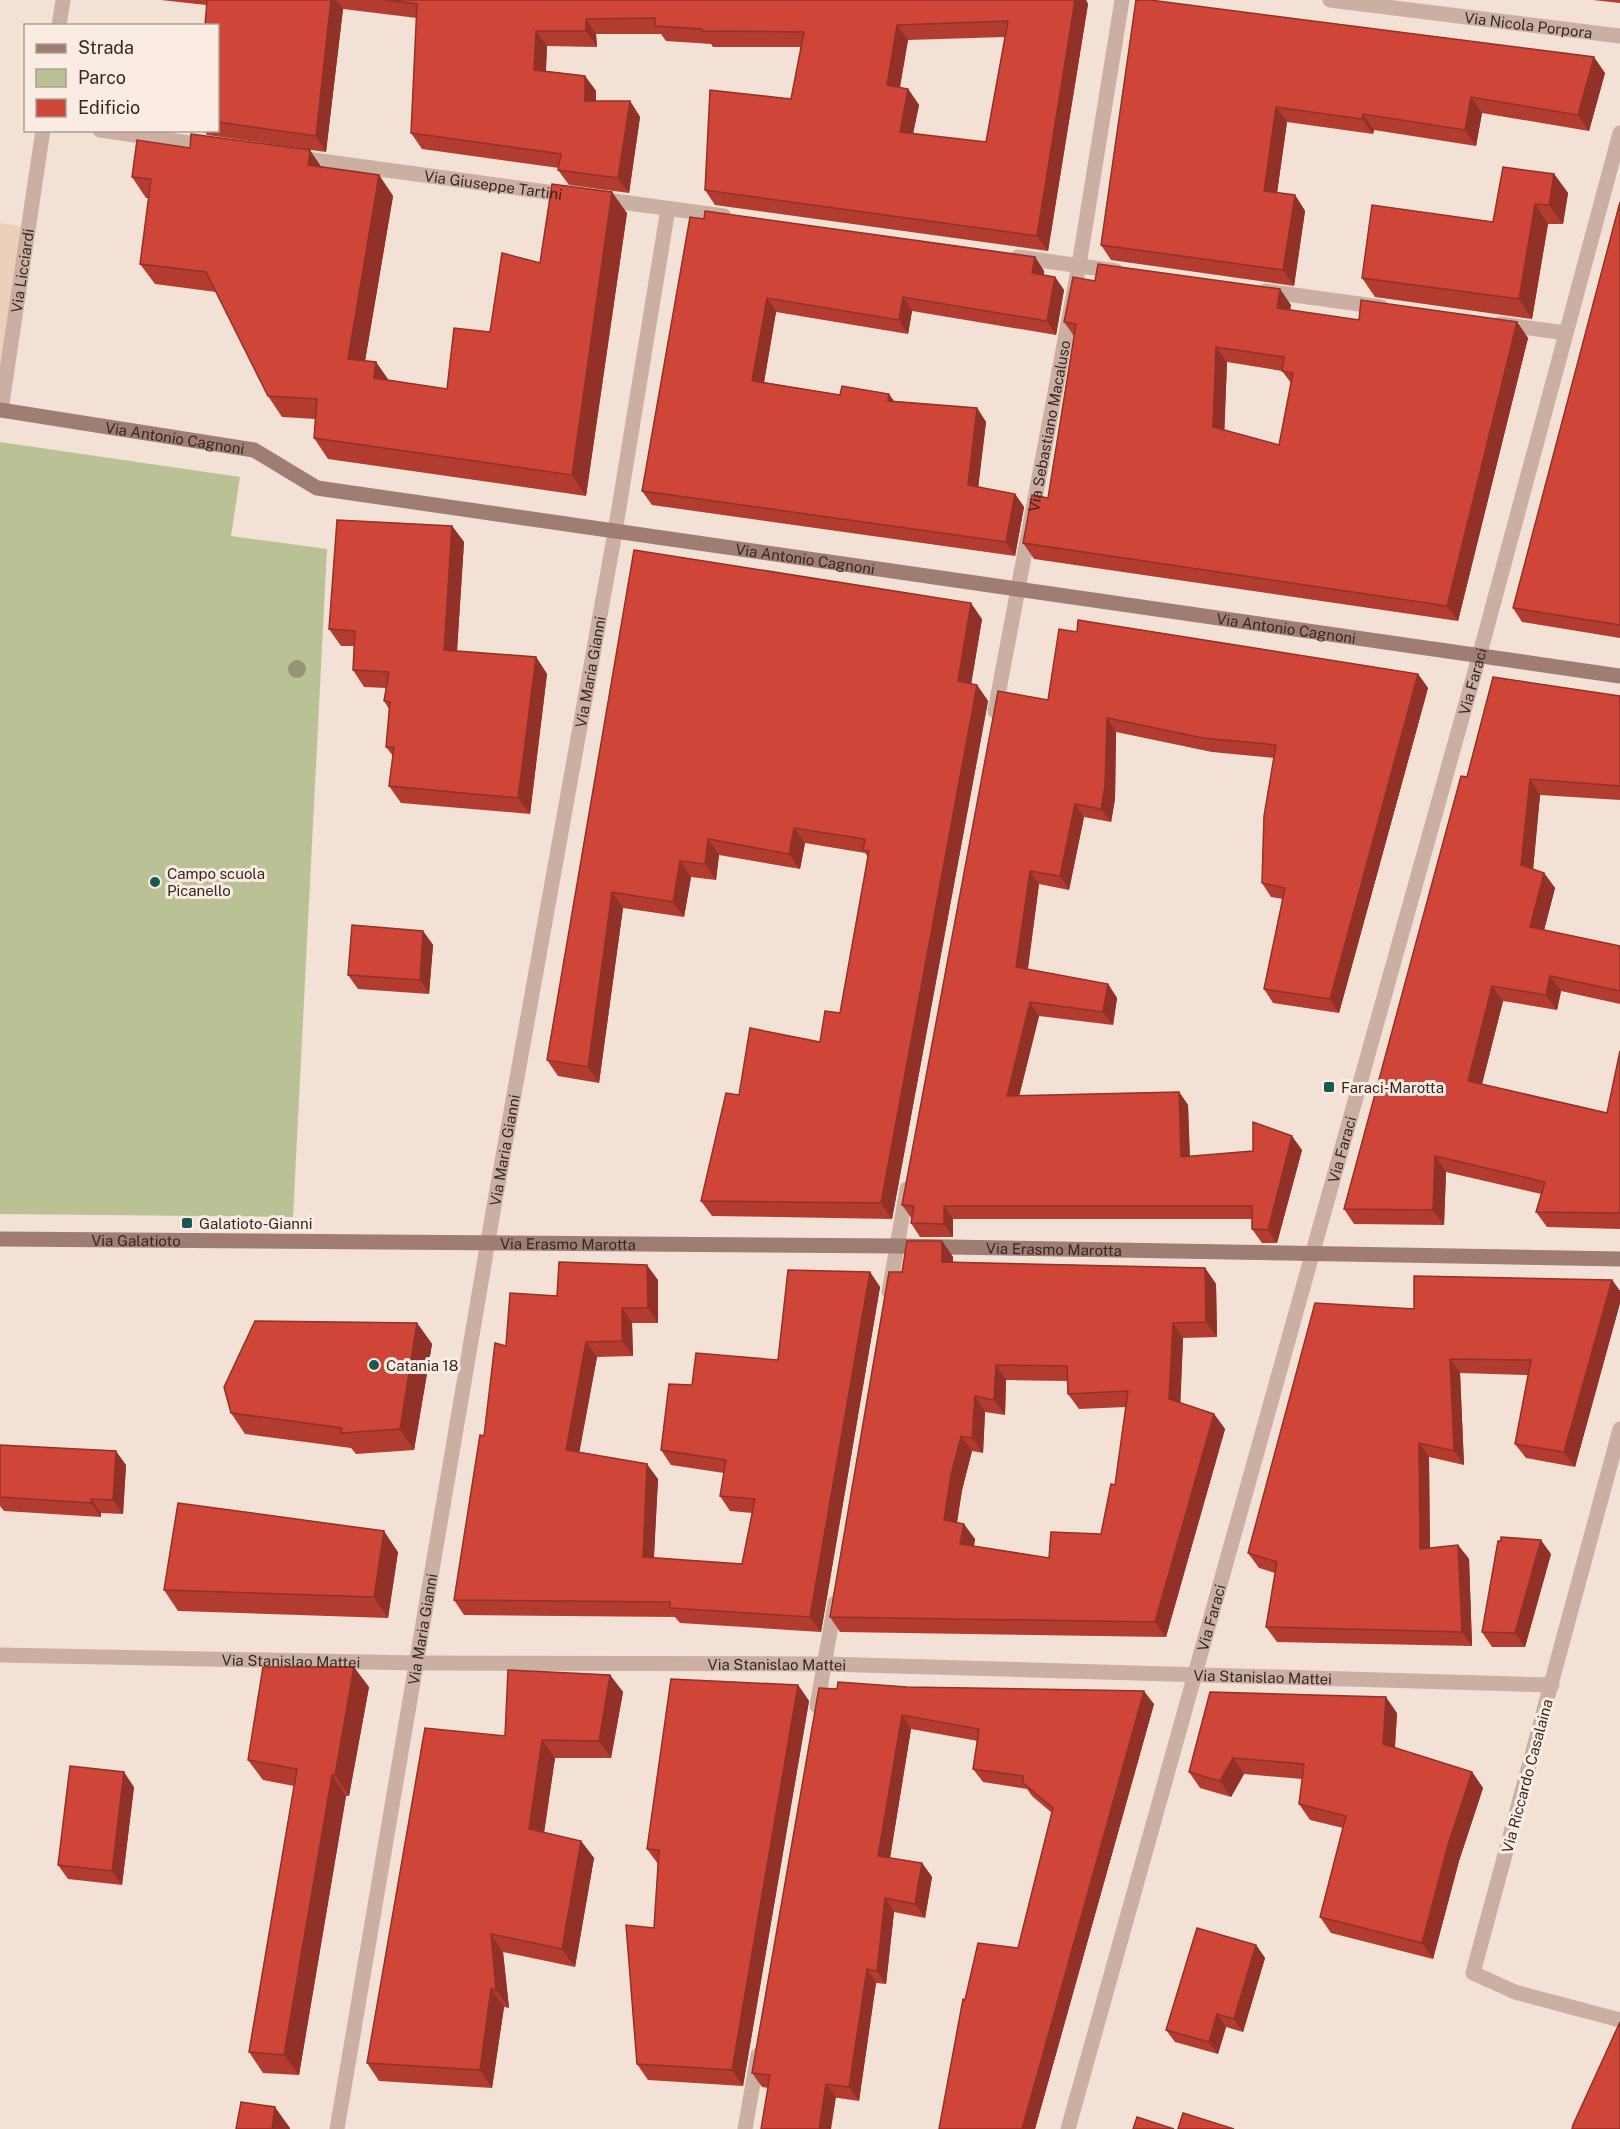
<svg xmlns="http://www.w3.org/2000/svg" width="1620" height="2129" viewBox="0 0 1620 2129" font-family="'Public Sans',sans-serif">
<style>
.green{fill:#bac295}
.plaza{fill:#ecd0bc}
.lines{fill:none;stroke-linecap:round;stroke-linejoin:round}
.street{stroke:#cbafa2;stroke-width:15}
.secondary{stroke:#9f7d73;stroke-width:15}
.tree{fill:#979476}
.wall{fill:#b23c30;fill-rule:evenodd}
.shaded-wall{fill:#913127}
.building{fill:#cf4638;stroke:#913127;stroke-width:1.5;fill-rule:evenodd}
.poi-dot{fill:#185954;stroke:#faece3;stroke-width:2}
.labels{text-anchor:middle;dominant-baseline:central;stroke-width:6;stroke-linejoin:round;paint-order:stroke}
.street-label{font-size:15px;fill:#352825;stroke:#faece3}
.poi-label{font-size:15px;fill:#352825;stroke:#faece3;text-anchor:start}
</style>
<rect width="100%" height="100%" fill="#f3e1d6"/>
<path class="green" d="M0 442 240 477 231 536 327 549 293 1217 0 1214Z"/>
<path class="plaza" d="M0 223 29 227 0 410Z"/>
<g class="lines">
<g class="street">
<path id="s1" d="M1330 0 1620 36"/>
<path d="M59 26 63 0"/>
<path d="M100 130 210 146"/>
<path id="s2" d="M299 158 569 195"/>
<path d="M599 199 724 216"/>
<path d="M1018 257 1116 271"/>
<path d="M1265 291 1381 307"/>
<path d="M1500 324 1566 333"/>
<path id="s3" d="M1 410 43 130"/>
<path id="s4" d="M995 711 1079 265 1122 0"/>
<path d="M889 1292 907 1189"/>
<path d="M1620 1429 1473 1973 1515 1992 1620 2020"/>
<path id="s5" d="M0 1655 417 1663 825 1664 1552 1685"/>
<path d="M817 1706 835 1603"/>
<path id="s6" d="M337 2129 494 1206 615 532 668 209"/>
<path d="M745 2129 758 2055"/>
<path id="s7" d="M1068 2129 1479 657 1620 133"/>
</g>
<g class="secondary">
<path id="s8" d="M0 410 254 450 317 488 1620 676"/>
<path id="s9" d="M0 1239 897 1246 1620 1259"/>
</g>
</g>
<circle class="tree" cx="297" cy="669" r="9"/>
<path class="wall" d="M161 0H1086L1088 4 1048 251 715 205 705 190 791 99 801 47H713L711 44 666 41 661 34H596L597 47 547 46 546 71 585 76 596 91V101H630L640 117 629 193 569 185 558 170 559 168 422 149 411 133 417 18 343 9 326 152 207 135 204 130H218V26L206 5ZM1005 37 986 142 913 134 919 105 908 89 900 88 908 40Z
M1136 0 1605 73 1589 131 1482 113 1476 146 1374 130 1373 134 1287 122 1277 193 1295 195 1305 211 1294 286 1111 260 1101 245Z
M1593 0H1620V3Z
M321 167 379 175 393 196 365 361 376 362 388 380 447 389 540 263 627 213 586 496 328 459 314 438 316 419 282 417 268 396 216 292 155 284 140 264 149 198H146L132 177Z
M1554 174 1568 193 1563 224H1548L1532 319 1375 297 1362 278 1493 222Z
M1620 202V638L1522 622 1513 608Z
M704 219 1035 257 1044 271V275L1055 277 1064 290 1056 335 912 311 908 334 776 312 764 382 840 395 894 401 977 408 986 422 978 487 1015 494 1024 507 1015 556 652 505 642 491Z
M1095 281 1291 305 1290 310 1359 320 1517 322 1528 338 1458 621 1034 559 1023 543 1048 498 1074 336 1064 322ZM1227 362 1282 371 1291 383 1279 445 1224 430Z
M452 526 464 542 457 651 536 657 547 674 530 814 401 803 389 786 393 756 386 747 389 709 384 701 386 688 364 687 353 670 354 646H341L329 629Z
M634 550 982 619 971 684 977 685 988 701 892 1219 712 1216 701 1201 739 1095 820 1042 840 1013 868 857 865 853 805 843 800 869 719 855 716 880 691 877 684 917 623 908 599 1083 558 1076 547 1060Z
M1418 674 1428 688 1339 1013 1273 1003 1264 989 1283 899 1271 897 1262 883 1274 758 1212 752 1116 732 1115 799 1111 822 1084 817 1069 890 1039 884 1028 969 1108 984 1117 998 1113 1025 1039 1016 1019 1096 1179 1092 1188 1105 1190 1156 1302 1150 1277 1243H1262L1252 1229V1219H953V1237H920L911 1223 912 1219 902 1205 1048 700Z
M1620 696V800L1540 795 1533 869 1544 873 1555 888 1544 930 1620 946V1004L1561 991 1557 1010 1503 1001 1482 1084 1607 1113 1620 1051V1229L1547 1227 1536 1212 1541 1194 1446 1172 1444 1225 1354 1224 1344 1209 1467 777Z
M423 931 433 945 429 994 358 989 348 975Z
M942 1241 953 1257V1262L1205 1268 1216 1284 1217 1337 1183 1338 1180 1403 1214 1414 1225 1429 1166 1637 840 1632 830 1617 902 1272ZM1006 1380 1068 1381V1394L1079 1409 1126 1407 1115 1485 1101 1534 1049 1558 974 1546 975 1539 957 1522 962 1490 972 1451 983 1453 985 1412 1005 1415Z
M870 1272 880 1287 821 1632 680 1623 675 1617 464 1615 454 1600 484 1436 506 1346 557 1296 658 1280V1323H632L633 1356 597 1357 579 1452 658 1479 654 1558 742 1564 752 1513 730 1511 720 1496 724 1473 671 1465 661 1450 692 1385 778 1360Z
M1612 1280 1620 1291V1303L1575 1467 1526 1458 1515 1444 1528 1375 1460 1373 1464 1465 1429 1457 1430 1548 1458 1545 1469 1559 1472 1646 1277 1642 1266 1627 1275 1573 1259 1568 1248 1553 1414 1309Z
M417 1323 432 1344 414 1450 356 1454 351 1448 245 1434 231 1413Z
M0 1445 126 1465 123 1514 101 1513V1517L4 1511 0 1506Z
M398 1552 388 1618 178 1611 164 1590Z
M1551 1554 1525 1647H1492L1482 1632Z
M610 1675 623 1692 611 1758H555L544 1832 581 1841 594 1858 575 1967 503 1952 509 2008 504 2007 492 2088 379 2081 367 2063 505 1736Z
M798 1685 809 1701 743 2086 648 2080 637 2064 654 1928 658 1864 647 1849Z
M369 1687 349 1796H346L299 2075 263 2073 249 2052 294 1786 263 1780 248 1760Z
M819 1688 1154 1704 1035 2129 965 2000 1018 1948 1052 1813 1032 1796 1027 1789 983 1782 973 1769 978 1741 911 1729 890 1858 922 1863 932 1877 925 1918 894 1912 886 1984 876 1983 859 2101 762 2087 752 2073Z
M1210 1692 1397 1713 1395 1748 1472 1772 1483 1788 1459 1861 1433 1959 1331 1933 1320 1917 1343 1828 1310 1820 1299 1804 1302 1779 1244 1774 1231 1797 1200 1788 1189 1772Z
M134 1787 122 1885 68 1879 58 1865Z
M1256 1945 1265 1958 1243 2032 1226 2027 1218 2054 1175 2042 1166 2030Z"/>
<path class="shaded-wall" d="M331 0H336L343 9 326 152 316 136Z
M1075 0H1086L1088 4 1048 251 1037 236Z
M586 19 596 34 597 47 586 31Z
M897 25 908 40 897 101 887 85Z
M536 31 547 46 545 85 534 70Z
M1594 57 1605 73 1589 131 1578 115Z
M585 76 596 91V116L585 101Z
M908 89 919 105 910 148 900 132Z
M1471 97 1482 113 1476 146 1465 130Z
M630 101 640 117 629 193 618 178Z
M1276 107 1287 122 1275 207 1264 191Z
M1363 114 1374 130 1373 134 1362 119Z
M310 150 324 171 308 165Z
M1554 174 1568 193 1563 224 1549 205Z
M379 175 393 196 362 379 348 359Z
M612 192 627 213 586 496 572 475Z
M1295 195 1305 211 1294 286 1283 270Z
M1535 204 1548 224 1532 319 1519 299Z
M1035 257 1044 271 1042 287 1032 273Z
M1055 277 1064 290 1056 335 1047 321Z
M1280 289 1291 305 1288 324 1277 308Z
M903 297 912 311 908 334 899 320Z
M767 298 776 312 762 394 752 381Z
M1517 322 1528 338 1458 621 1447 606Z
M1216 347 1227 362 1224 443 1213 427Z
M376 362 390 382 374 378Z
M889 394 899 408 888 401Z
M977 408 986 422 977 498 968 485Z
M1015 494 1024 507 1015 556 1006 542Z
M452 526 464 542 456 666 444 650Z
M971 603 982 619 969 697 958 681Z
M536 657 547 674 530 814 518 798Z
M1418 674 1428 688 1339 1013 1330 999Z
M977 685 988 701 892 1219 881 1203Z
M1107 718 1116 732 1115 799 1111 822 1101 809Z
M1530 779 1540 795 1532 881 1521 865Z
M1075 804 1084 817 1069 890 1060 876Z
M794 828 805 843 800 869 789 854Z
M708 839 719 855 716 880 705 864Z
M680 861 691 877 684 917 673 902Z
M1030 871 1039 884 1026 981 1016 967Z
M1544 873 1555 888 1541 942 1530 927Z
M612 892 623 908 599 1083 588 1067Z
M423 931 433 945 429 994 420 980Z
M1550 976 1561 991 1557 1010 1546 995Z
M1108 984 1117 998 1113 1025 1103 1012Z
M1492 986 1503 1001 1479 1096 1468 1081Z
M1030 1002 1039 1016 1016 1109 1007 1096Z
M1179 1092 1188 1105 1190 1171 1181 1157Z
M1292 1136 1302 1150 1277 1243 1268 1230Z
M1435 1156 1446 1172 1444 1225 1433 1210Z
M944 1206 953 1219V1237L944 1224Z
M942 1241 953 1257V1277L942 1262Z
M647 1265 658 1280V1323L648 1308Z
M1205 1268 1216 1284 1217 1337 1206 1322Z
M870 1272 880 1287 821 1632 810 1617Z
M1612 1280 1620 1291V1303L1575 1467 1564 1452Z
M622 1308 632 1323 633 1356 622 1341Z
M417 1323 432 1344 414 1450 400 1429Z
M1173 1323 1183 1338 1180 1415 1169 1399Z
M586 1342 597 1357 577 1465 566 1450Z
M1450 1359 1460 1373 1464 1465 1454 1451Z
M996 1365 1006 1380 1005 1415 994 1400Z
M975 1396 985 1412 983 1453 972 1438Z
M1214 1414 1225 1429 1166 1637 1155 1622Z
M961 1436 972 1451 962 1490 955 1536 944 1520 951 1475Z
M1419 1443 1429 1457 1430 1564 1420 1549Z
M116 1451 126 1465 123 1514 113 1500Z
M647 1464 658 1479 653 1572 643 1557Z
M91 1499 101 1513V1517L91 1503Z
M964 1524 975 1539 971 1559 960 1544Z
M384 1531 398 1552 388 1618 374 1597Z
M1541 1540 1551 1554 1525 1647 1515 1633Z
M1458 1545 1469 1559 1472 1646 1462 1632Z
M354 1667 369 1687 349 1796 335 1775Z
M610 1675 623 1692 611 1758 599 1741Z
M798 1685 809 1701 743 2086 732 2070Z
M1144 1691 1154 1704 1035 2129H1022Z
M1386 1697 1397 1713 1394 1760 1383 1744Z
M902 1715 911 1729 888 1870 878 1856Z
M542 1740 555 1758 542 1847 529 1829Z
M1233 1758 1244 1774 1231 1797 1220 1781Z
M124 1772 134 1787 122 1885 112 1871Z
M1472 1772 1483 1788 1459 1861 1433 1959 1422 1943 1448 1845Z
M332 1775 346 1796 299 2075 284 2055Z
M581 1841 594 1858 575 1967 562 1949Z
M922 1863 932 1877 925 1918 915 1904Z
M885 1898 894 1912 886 1984 877 1971Z
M491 1934 503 1952 509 2008 496 1990Z
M1256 1945 1265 1958 1243 2032 1234 2019Z
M867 1969 876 1983 859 2101 849 2087Z
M491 1989 504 2007 492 2088 480 2070Z
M1217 2014 1226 2027 1218 2054 1209 2042Z
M826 2084 836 2097 831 2129H819Z
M275 2107 290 2128V2129H272Z"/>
<path class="building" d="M207 0H331L316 136 218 122V26H205Z
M385 0H1075L1037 236 705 190 710 90 791 99 804 32 702 31V29L655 26V18L586 19V31H536L534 70 585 76V101H630L618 178 558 170 561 154 411 133 417 4ZM1008 21 986 142 900 132 908 89 887 85 897 25Z
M1136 0H1150L1594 57 1578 115 1471 97 1465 130 1363 114 1362 119 1276 107 1264 191 1295 195 1283 270 1101 245Z
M191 134 310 150 308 165 379 175 348 359 376 362 374 378 447 389 454 328 490 332 502 253 540 263 552 184 612 192 572 475 314 438 317 399 268 396 206 272 140 264 151 179 132 177 137 140 190 148Z
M1503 167 1554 174 1549 205 1535 204 1519 299 1362 278 1372 205 1493 222Z
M1620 202V625L1513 608Z
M705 211 1035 257 1032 273 1055 277 1047 321 903 297 899 320 767 298 752 381 840 395 842 386 889 394 888 401 977 408 968 485 1015 494 1006 542 642 491 690 217 704 219Z
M1098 264 1280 289 1277 308 1359 320 1361 300 1517 322 1447 606 1023 543 1032 495 1048 498 1076 324 1064 322 1073 277 1095 281ZM1216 347 1284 357 1282 371 1293 373 1279 445 1213 427Z
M337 520 452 526 444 650 536 657 518 798 389 786 394 747H386L390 702 384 701 389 672 353 670 355 631 329 629Z
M634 550 971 603 958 681 977 685 881 1203 701 1201 726 1093 739 1095 750 1028 820 1042 825 1011 840 1013 869 851 863 850 865 839 794 828 789 854 708 839 705 864 680 861 673 902 612 892 588 1067 547 1060Z
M1078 620 1418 674 1330 999 1264 989 1285 888 1262 883 1264 816 1276 745 1203 738 1107 718 1105 786 1101 809 1075 804 1060 876 1030 871 1016 967 1108 984 1103 1012 1030 1002 1007 1096 1179 1092 1181 1157 1253 1151V1122L1292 1136 1268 1230 1252 1229V1206H944V1224L911 1223 914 1206 902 1205 998 691 1048 700 1059 629 1077 632Z
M1493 677 1620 696V786L1530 779 1521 865 1544 873 1530 927 1620 946V991L1550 976 1546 995 1492 986 1468 1081 1607 1113 1620 1051V1213L1536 1212 1545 1182 1435 1156 1433 1210 1344 1209 1461 776 1467 777Z
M352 925 423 931 420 980 348 975Z
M907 1241H942V1262L1205 1268 1206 1322 1173 1323 1169 1399 1214 1414 1155 1622 830 1617 889 1272H902ZM996 1365 1067 1366 1068 1394 1128 1391 1115 1485 1111 1484 1101 1534 1051 1532 1049 1558 960 1544 964 1524 944 1520 951 1475 961 1436 972 1438 975 1396 994 1400Z
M559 1262 647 1265 648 1308H622V1341L586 1342 566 1450 647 1464 643 1557 742 1564 755 1499 720 1496 726 1460 661 1450 669 1384 692 1385 696 1353 778 1360 788 1270 870 1272 810 1617 670 1608V1602L454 1600 480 1435 484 1436 495 1343 506 1346 510 1293 557 1296Z
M1414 1276 1612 1280 1564 1452 1515 1444 1531 1360 1450 1359 1454 1451 1419 1443 1420 1549 1458 1545 1462 1632 1266 1627 1277 1562 1248 1553 1315 1303 1414 1309Z
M255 1321 417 1323 400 1429 341 1433 342 1428 231 1413 224 1387Z
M0 1445 116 1451 113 1500 91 1499V1503L0 1497Z
M178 1503 384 1531 374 1597 164 1590Z
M1501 1537 1541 1540 1515 1633 1482 1632 1498 1541H1501Z
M263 1667H354L335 1775H332L284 2055 249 2052 297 1769 248 1760Z
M508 1670 610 1675 599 1741 542 1740 529 1829 581 1841 562 1949 491 1934 496 1990 491 1989 480 2070 367 2063 425 1728 505 1736Z
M671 1679 798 1685 732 2070 637 2064 626 1925 654 1928 659 1850 647 1849Z
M838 1682 907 1687 1144 1691 1022 2129H939L963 1999 965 2000 978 1943 1018 1948 1053 1808 1023 1783V1776L973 1769 979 1729 902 1715 878 1856 922 1863 915 1904 885 1898 877 1971 867 1969 849 2087 826 2084 819 2129H761L770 2075 752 2073 819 1688 837 1689Z
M1210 1692 1386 1697 1383 1744 1472 1772 1448 1845 1422 1943 1320 1917 1346 1816 1299 1804 1304 1764 1233 1758 1220 1781 1189 1772Z
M70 1766 124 1772 112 1871 58 1865Z
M1197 1928 1256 1945 1234 2019 1217 2014 1209 2042 1166 2030Z
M1620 2022V2129H1572L1573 2125Z
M241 2102 275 2107 272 2129H236Z
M1183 2113 1234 2129H1178Z
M1137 2117 1174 2129H1133Z"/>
<g class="poi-dot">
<circle cx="155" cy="882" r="6"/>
<rect x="1323" y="1081" width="12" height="12" rx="3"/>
<rect x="181" y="1217" width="12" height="12" rx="3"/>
<circle cx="374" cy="1365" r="6"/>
</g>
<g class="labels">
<g class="street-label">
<text stroke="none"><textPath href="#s1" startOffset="200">Via Nicola Porpora</textPath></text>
<text stroke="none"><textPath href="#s2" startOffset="196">Via Giuseppe Tartini</textPath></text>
<text stroke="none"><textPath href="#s3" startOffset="141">Via Licciardi</textPath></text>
<text stroke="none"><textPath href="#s4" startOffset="290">Via Sebastiano Macaluso</textPath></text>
<text stroke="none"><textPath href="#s8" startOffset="177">Via Antonio Cagnoni</textPath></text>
<text stroke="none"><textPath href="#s8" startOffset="824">Via Antonio Cagnoni</textPath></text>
<text stroke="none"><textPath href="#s8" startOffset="1310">Via Antonio Cagnoni</textPath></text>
<text stroke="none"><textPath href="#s6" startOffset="1479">Via Maria Gianni</textPath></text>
<text stroke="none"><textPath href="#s7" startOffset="1503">Via Faraci</textPath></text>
<text stroke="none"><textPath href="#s7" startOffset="1017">Via Faraci</textPath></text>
<text stroke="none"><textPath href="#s6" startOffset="993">Via Maria Gianni</textPath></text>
<text stroke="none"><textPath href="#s9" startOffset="136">Via Galatioto</textPath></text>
<text stroke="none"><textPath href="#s9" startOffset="568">Via Erasmo Marotta</textPath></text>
<text stroke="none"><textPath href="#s9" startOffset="1054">Via Erasmo Marotta</textPath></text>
<text stroke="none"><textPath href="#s7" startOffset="531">Via Faraci</textPath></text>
<text stroke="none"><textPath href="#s6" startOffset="507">Via Maria Gianni</textPath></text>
<text stroke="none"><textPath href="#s5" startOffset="291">Via Stanislao Mattei</textPath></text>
<text stroke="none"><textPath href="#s5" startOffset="777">Via Stanislao Mattei</textPath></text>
<text stroke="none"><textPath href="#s5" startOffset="1263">Via Stanislao Mattei</textPath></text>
<text transform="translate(1527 1776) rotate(-75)">Via Riccardo Casalaina</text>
</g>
<g class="poi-label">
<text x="167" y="873">Campo scuola<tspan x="167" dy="17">Picanello</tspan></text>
<text x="1341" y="1087">Faraci-Marotta</text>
<text x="199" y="1223">Galatioto-Gianni</text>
<text x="386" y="1365">Catania 18</text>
</g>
</g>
<rect x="24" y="24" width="195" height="108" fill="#faece3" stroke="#ab9e97" stroke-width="1.5"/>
<rect x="36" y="44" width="30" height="9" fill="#9f7d73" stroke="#ab9e97" stroke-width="1.5"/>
<text x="78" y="54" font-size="18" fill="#352825">Strada</text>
<rect x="36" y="69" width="30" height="18" fill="#bac295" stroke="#ab9e97" stroke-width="1.5"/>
<text x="78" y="84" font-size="18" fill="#352825">Parco</text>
<rect x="36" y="99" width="30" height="18" fill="#cf4638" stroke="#ab9e97" stroke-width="1.5"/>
<text x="78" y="114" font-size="18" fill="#352825">Edificio</text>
</svg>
